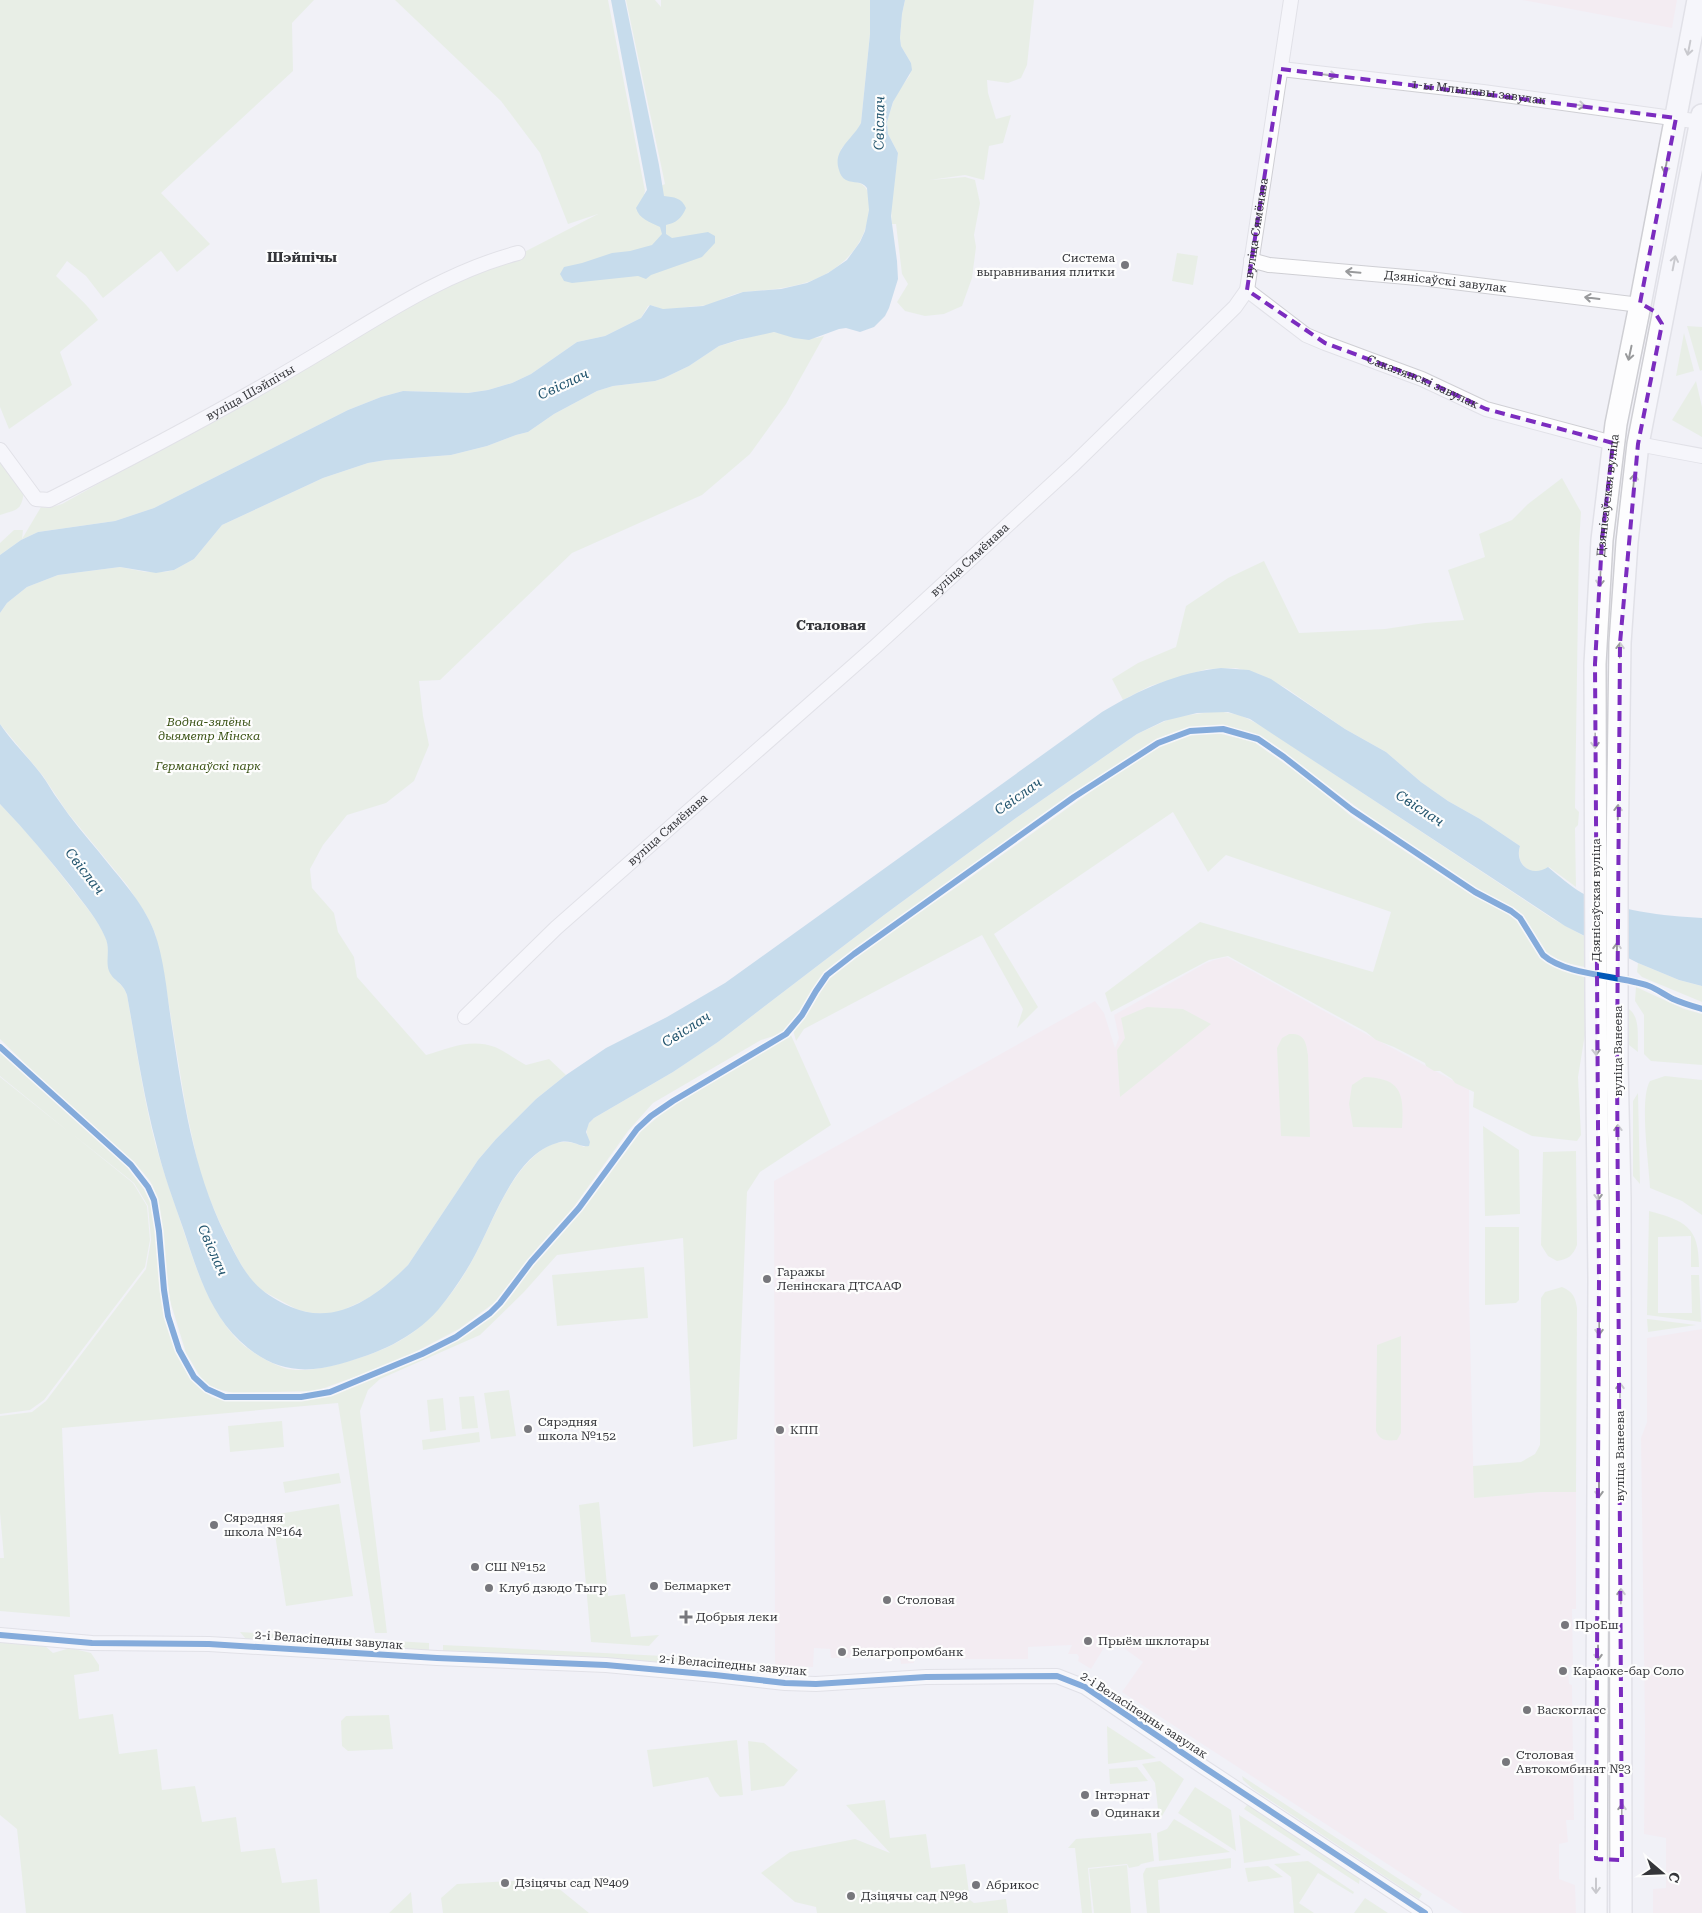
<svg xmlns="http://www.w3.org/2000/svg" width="1702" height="1913" viewBox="0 0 1702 1913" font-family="'Roboto Serif',serif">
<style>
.industrial{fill:#f5e7ec}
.green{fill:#deecd1}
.water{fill:#96c3de}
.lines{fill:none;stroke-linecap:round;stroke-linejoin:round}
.street-casing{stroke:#cfcfd4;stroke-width:16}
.primary-casing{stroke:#cfcfd4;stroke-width:24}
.street{stroke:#fdfdfe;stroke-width:14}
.primary{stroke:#fdfdfe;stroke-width:21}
.cycleway-casing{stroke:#fdfdfd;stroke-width:9}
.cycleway{stroke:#0057b8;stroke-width:6}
.oneway{stroke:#999a9c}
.marked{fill:none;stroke:#7b2cbf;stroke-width:4;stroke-dasharray:10 6;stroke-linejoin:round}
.poi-dot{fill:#77777c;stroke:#fdfdfd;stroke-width:2}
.labels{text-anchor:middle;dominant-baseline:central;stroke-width:4.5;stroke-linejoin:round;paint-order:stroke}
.street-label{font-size:12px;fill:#35363a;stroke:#fdfdfd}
.poi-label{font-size:12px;fill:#35363a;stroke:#fdfdfd;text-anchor:start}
.park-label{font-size:12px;font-style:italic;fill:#395113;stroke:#fdfdfd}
.water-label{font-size:14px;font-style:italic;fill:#23556e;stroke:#fdfdfd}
.neighbourhood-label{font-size:14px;font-weight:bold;fill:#35363a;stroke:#fdfdfd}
</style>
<rect width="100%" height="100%" fill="#f1f1f7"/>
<path class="industrial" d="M1522 0H1677L1672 28Z
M1227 957 1353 1027 1469 1089V1292L1474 1497 1542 1492H1576V1609H1572L1573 1667H1568L1569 1684 1572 1685 1574 1820H1566L1568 1842 1559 1844V1879L1575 1885 1576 1913H1463L1122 1692 1143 1662 1110 1638 1091 1669 1078 1661 1079 1657 1077 1654H1068L1072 1645 1028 1647V1659H936V1651H914V1663L901 1664 900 1657 831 1658 830 1649 814 1648 813 1667 775 1666 774 1181 1095 1001 1104 1013 1115 1048 1119 1038 1114 1015 1204 964 1214 960Z
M1702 1329V1913H1653V1889L1666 1888V1838L1644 1834 1645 1730 1641 1438 1647 1422V1338Z"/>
<path class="green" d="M0 0H314L292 23 293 71 161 193 210 244 177 272 161 251 103 298 86 276 67 261 56 276C71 291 87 303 98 320L60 352 72 385 9 429 0 407Z
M395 0H608L645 191 644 194 665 184 626 0H655L661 7V0H870V34L861 123 857 132 841 149 851 181C863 182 869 188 869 200 872 246 835 278 793 286 777 290 760 290 744 292 728 294 716 305 700 306 690 306 671 310 662 309 657 309 654 304 648 306L641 318 605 336 577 342 531 374 512 383 488 390 468 393 403 391 381 397 348 410 154 508 115 521 38 532 21 540 0 555V543L14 530H23L22 539 41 507 49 508 62 504 304 369 434 291 497 266 598 214 568 224 540 153 501 101Z
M905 0H1034L1027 65 1021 78 1008 83 987 80 988 93 996 119 1011 115 1003 143 989 146 984 180 965 175 930 180 965 177 975 180 980 203 974 235 976 247 972 278 962 306 944 314 925 316 905 311 897 302 908 284 902 274 896 224H892L891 209 898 153 888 134 887 122 895 96 910 75 911 63 901 46 900 38 902 14Z
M1177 253 1198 256 1193 285 1172 281Z
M1687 326 1702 327V370L1700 371Z
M767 332C788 331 803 343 824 336L786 404 750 454 702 495 572 553 440 680 419 681 423 716 429 745 414 781 386 803 347 815 323 845 310 869 312 888 334 913 338 932 354 957 357 977 426 1055C449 1048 471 1038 495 1047 505 1051 516 1060 526 1065L549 1059 566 1075 536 1099 496 1139 478 1160 408 1265 394 1279 369 1298 339 1312 326 1314 312 1313 298 1310 261 1290 252 1282 239 1261 219 1221 201 1178 186 1109 163 969 155 933 147 916 127 885 67 812 43 776 0 724V613L7 603 27 587 58 575 120 567 146 572H165L174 570 194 559 222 525 323 478 368 463 386 460 451 455 487 446 516 435 528 432 554 414 597 391 613 386 655 381 664 378 689 366 719 346Z
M1684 333 1694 371 1676 376Z
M1696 381 1702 407V437L1672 420Z
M0 462 24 492C21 512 17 509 0 515Z
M1562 478 1581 512 1579 543 1575 808 1579 812 1578 825 1575 828 1576 887 1549 867 1539 872C1524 872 1516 860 1520 846L1480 819 1448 801 1421 782 1386 752 1345 729 1286 688 1259 674 1236 668 1207 669 1150 686 1123 700 1112 679 1138 663 1176 647 1186 606 1228 578 1264 561 1299 633 1385 629 1425 623 1464 620 1448 570 1485 557 1479 534 1512 520 1528 504Z
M1218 711 1240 715 1260 725 1553 919 1584 936 1585 967C1573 964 1558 963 1548 955 1538 948 1536 936 1530 926 1520 908 1501 901 1483 894L1374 820 1262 737 1247 731 1223 726 1189 728 1164 736 1072 793 834 964 821 977 792 1027 780 1034 761 1040 653 1103 628 1131 573 1208 539 1246 494 1303 459 1329 396 1362 316 1391 233 1393 217 1389 204 1383 186 1353 170 1301 158 1200 150 1181 134 1162 50 1088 0 1039V804C26 830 50 860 72 889 84 904 97 919 105 936 111 949 106 961 112 974 115 982 123 983 127 995 136 1045 143 1097 156 1146 164 1174 174 1201 183 1229 196 1268 208 1306 235 1337 247 1350 267 1362 284 1368 300 1373 326 1368 342 1363 371 1355 400 1345 423 1324 445 1305 462 1280 475 1255 492 1223 504 1187 529 1161 545 1144 563 1136 584 1147L590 1142C585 1132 585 1126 594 1118L673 1072 718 1042 884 915 1016 818 1137 734 1174 717Z
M1217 733 1254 742 1308 780 1351 816 1470 894 1504 909 1519 921 1544 961 1584 974 1585 1034 1578 1077 1581 1135 1577 1141 1532 1136 1473 1107 1474 1092 1455 1083 1452 1079 1440 1071H1434L1426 1066 1425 1063 1394 1047 1376 1040 1366 1032 1228 956 1209 960 1111 1012 1105 993 1200 922 1373 972 1391 912 1226 855 1208 872 1173 812 994 934 1038 1007 1017 1028 1023 1009 982 935 804 1029 796 1041 793 1030 804 1017 818 991 828 979 856 956 964 882 1128 765 1162 744 1190 734Z
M1638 963 1679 980 1702 986V1002L1642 977 1637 972Z
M1636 987 1684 1009 1702 1014V1065L1651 1061 1644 1054V1015L1635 1001Z
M1147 1007 1183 1009 1211 1024 1120 1097 1117 1050 1125 1038 1121 1018Z
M1629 1009C1641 1018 1637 1038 1638 1052L1629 1045Z
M790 1033 831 1125 760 1172 747 1192 737 1439 693 1447 683 1238 557 1255 524 1292 480 1335 380 1379 368 1390 360 1411 387 1633H375L338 1403 62 1428 70 1617 0 1611V1558H4L0 1513V1416L32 1412 46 1401 146 1269 151 1240 148 1206 134 1183 71 1133 133 1183 147 1206 150 1240 145 1267 44 1400 30 1410 0 1414V1077L69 1132 0 1076V1051L38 1086 105 1143 142 1180 150 1196 155 1215 159 1243 162 1303 175 1348 188 1375 199 1387 212 1397 226 1401 307 1399 322 1397 340 1392 414 1360 448 1343 493 1314 510 1296 538 1257 594 1192 639 1133 666 1110Z
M1289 1034C1304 1033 1306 1041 1308 1055L1310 1137 1281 1136 1277 1048 1282 1038Z
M1665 1076 1702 1080V1215L1682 1201 1650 1188C1649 1164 1639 1099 1650 1081Z
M1364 1077C1403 1078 1404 1095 1402 1128L1353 1127 1349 1104 1352 1085Z
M1638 1093 1640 1184 1633 1176V1101Z
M1483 1126 1519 1150 1520 1214 1485 1216Z
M1576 1151 1577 1245C1573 1256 1568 1259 1557 1261L1548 1256 1541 1245 1543 1152Z
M1649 1211C1685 1221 1699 1226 1699 1267H1691V1236L1658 1237V1313H1692L1691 1275H1699L1701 1322 1647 1315Z
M1485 1227H1519V1300L1516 1303 1485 1305Z
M644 1267 648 1318 557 1326 552 1275Z
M1562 1287C1573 1292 1575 1296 1577 1308L1576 1492H1542L1474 1498 1473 1466 1521 1462 1535 1454 1540 1445 1541 1298 1545 1292Z
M1647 1319H1648L1696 1325 1648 1332Z
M1401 1336V1433L1397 1440C1387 1441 1380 1441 1376 1431L1377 1345Z
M509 1390 516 1436 491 1439 484 1393Z
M474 1396 478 1428 462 1429 459 1397Z
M443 1398 446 1430 430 1432 427 1400Z
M282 1421 284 1447 230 1452 228 1426Z
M479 1432 480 1442 423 1450 422 1440Z
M339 1473 341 1483 285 1493 283 1482Z
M599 1502 608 1596 625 1594 631 1637 659 1635 649 1646 591 1642 579 1505Z
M339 1504 353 1596 286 1606 272 1515Z
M240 1632 429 1643V1651L246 1639Z
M0 1642 45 1646 53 1653 70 1648 91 1653 99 1665V1671L74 1675 79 1719 113 1714 119 1754 157 1749 162 1790 195 1786 202 1822 236 1817 241 1852 275 1848 282 1883 317 1879 320 1913H26L17 1829 0 1815Z
M443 1645 704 1658 711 1667 443 1652Z
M389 1715 393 1749 348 1751 342 1746 341 1721 346 1716Z
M1107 1726 1156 1758 1108 1764Z
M737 1740 743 1795 720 1797 715 1791 708 1777 653 1787 647 1750Z
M748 1741 764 1743 798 1770 784 1786 751 1791Z
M1160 1761 1184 1779 1162 1816 1159 1818 1155 1783 1142 1764Z
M1137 1767 1148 1781 1110 1784 1109 1769Z
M1242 1776 1422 1894 1419 1899 1253 1789 1243 1780Z
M1195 1787 1231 1810 1236 1851 1178 1813Z
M885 1800 890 1838 926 1834 931 1868 965 1864 970 1900 974 1903 1006 1899 1008 1913H817L816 1907 795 1902 761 1873 790 1852 855 1839 890 1853 846 1805Z
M1250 1801 1360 1876 1359 1884 1244 1809Z
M1239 1815 1301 1855 1244 1863Z
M1174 1819 1230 1852 1159 1861 1157 1833 1167 1829Z
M1151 1833 1154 1861 1141 1864 1139 1866 1129 1868 1127 1864 1088 1868 1092 1913H1082L1075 1848H1068L1076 1839Z
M1231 1858V1868L1158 1880 1160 1913H1147L1143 1874 1146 1868Z
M1308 1861 1354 1892 1353 1894 1318 1873 1299 1903 1314 1913H1294L1291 1877 1274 1864Z
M1127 1865 1131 1913H1094L1089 1869Z
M1268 1866 1283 1877 1248 1882 1245 1868Z
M547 1879 589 1913H443L441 1898 457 1884Z
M411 1892 413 1913H389Z
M1365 1898 1388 1913H1354Z"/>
<path class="water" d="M611 0H625L659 165 664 196C674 197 682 198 686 208 682 218 676 223 666 225V234L672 238 708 232 715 236V243L702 257 651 275 646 279 638 276 572 283 564 281 560 274 564 267 582 263 612 253 630 251 652 245 662 234 660 227C650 222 639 219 636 208L647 190Z
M870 0H905L902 14 900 38 901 46 911 63 912 70 893 102 887 122 888 134 898 153 891 216 897 261 898 279 889 308 885 316 874 327 860 332 846 328 839 329 809 340 794 338 774 332 738 340 719 346 689 366 664 378 655 381 613 386 597 391 554 414 528 432 516 435 487 446 451 455 386 460 368 463 323 478 222 525 194 559 174 570 156 573 120 567 58 575 27 587 7 603 0 613V555L21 540 38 532 115 521 154 508 348 410 381 397 403 391 468 393 488 390 512 383 531 374 577 342 605 336 641 318 650 305 663 309 703 306 743 292 781 289 807 283 828 273 847 260 860 242 865 231 869 210 867 188C861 180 854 184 846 180 842 178 840 174 839 170 832 150 853 139 861 123L870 34Z
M1221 668 1249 670 1271 679 1345 729 1386 752 1421 782 1448 801 1480 819 1520 846C1514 865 1532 878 1548 867 1559 876 1570 886 1582 893 1616 911 1664 916 1702 918V986L1679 980 1638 963 1565 926 1250 719 1228 712 1197 713 1164 721 1137 734 1016 818 884 915 718 1042 673 1072 594 1118 589 1123 586 1132 590 1142 589 1146C579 1148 572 1138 557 1143 515 1154 494 1220 475 1255 465 1274 452 1293 438 1310 411 1340 378 1353 340 1364 301 1375 271 1370 240 1341 209 1312 197 1270 184 1231 174 1202 163 1173 156 1143 143 1094 136 1044 127 995 123 982 113 981 109 971 105 960 111 949 105 937 98 920 84 904 73 889 50 860 26 831 0 804V724C12 742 28 757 41 774 48 783 52 792 59 801 71 819 85 835 99 852 119 878 142 900 154 931 165 961 167 996 172 1027 183 1098 193 1169 225 1234 244 1271 251 1289 291 1307 336 1327 377 1296 408 1265L478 1160 496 1139 536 1099 566 1075 606 1048 667 1017 725 983 1102 712C1139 690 1178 672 1221 668Z"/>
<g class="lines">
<g class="street-casing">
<g id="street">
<path id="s1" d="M1281 69 1483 92 1701 122"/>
<path id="s2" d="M1251 260 1269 265 1429 279 1640 305"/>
<path id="s3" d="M1247 290 1306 335 1325 343 1422 379 1486 409 1613 443"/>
<path d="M1638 444 1702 456"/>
<path id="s4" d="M0 450 36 499 49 500C134 457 220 412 302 363 372 322 439 274 518 253"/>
<path id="s5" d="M465 1017 556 928 876 646 1074 464 1235 307 1247 290 1291 0"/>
<path d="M0 1635 92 1643 209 1644 437 1658 606 1665 715 1675 785 1683 816 1684 926 1677 1057 1676 1085 1687 1202 1766 1425 1913"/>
</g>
</g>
<g class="primary-casing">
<g id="primary">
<path id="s6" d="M1596 1913 1599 1279 1596 999 1595 664 1602 540 1616 424 1640 305 1698 0"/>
<path d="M1621 1913 1620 1198 1617 1064V861L1620 643 1627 542 1638 444 1702 115"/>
</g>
</g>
<use href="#street" class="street"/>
<use href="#primary" class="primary"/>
<g class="cycleway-casing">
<path id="cycleway" d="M0 1047 131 1165 148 1187 154 1200 159 1231 164 1290 168 1316 179 1350 194 1377 207 1389 225 1397H301L330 1392 422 1354 456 1337 490 1313 500 1303 531 1262 579 1208 637 1129 651 1116 673 1101 786 1034 802 1015 816 991 827 975 854 954 1074 797 1158 743 1190 731 1223 729 1258 739 1284 757 1352 810 1475 892 1511 911 1520 918 1543 955C1567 976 1619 975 1649 986 1657 989 1665 995 1673 999 1682 1003 1692 1006 1702 1009
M0 1635 92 1643 209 1644 437 1658 606 1665 715 1675 785 1683 816 1684 926 1677 1057 1676 1085 1687 1202 1766 1425 1913"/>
</g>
<use href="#cycleway" class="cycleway"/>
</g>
<defs><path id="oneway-shaft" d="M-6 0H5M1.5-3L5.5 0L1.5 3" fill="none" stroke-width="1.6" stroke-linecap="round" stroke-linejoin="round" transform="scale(1.25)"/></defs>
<g class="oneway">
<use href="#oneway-shaft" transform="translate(1689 48) rotate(101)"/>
<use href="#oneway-shaft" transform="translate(1329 75) rotate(7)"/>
<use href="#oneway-shaft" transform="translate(1578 105) rotate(8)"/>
<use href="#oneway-shaft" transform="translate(1666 166) rotate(101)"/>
<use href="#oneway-shaft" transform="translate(1674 263) rotate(-79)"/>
<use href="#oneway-shaft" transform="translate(1353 272) rotate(-175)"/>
<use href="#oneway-shaft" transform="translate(1592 298) rotate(-173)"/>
<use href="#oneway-shaft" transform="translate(1630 353) rotate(102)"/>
<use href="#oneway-shaft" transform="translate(1634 481) rotate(-84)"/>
<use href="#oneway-shaft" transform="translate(1600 579) rotate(93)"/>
<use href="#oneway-shaft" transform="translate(1620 650) rotate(-89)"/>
<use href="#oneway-shaft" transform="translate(1595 741) rotate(90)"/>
<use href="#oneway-shaft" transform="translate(1618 812) rotate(-89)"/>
<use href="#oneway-shaft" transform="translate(1617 950) rotate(-90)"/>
<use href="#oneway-shaft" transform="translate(1596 1048) rotate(89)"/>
<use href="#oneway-shaft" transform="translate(1618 1132) rotate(-91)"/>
<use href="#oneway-shaft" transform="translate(1598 1193) rotate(89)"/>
<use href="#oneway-shaft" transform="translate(1599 1328) rotate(90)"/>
<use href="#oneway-shaft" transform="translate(1620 1390) rotate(-90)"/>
<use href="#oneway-shaft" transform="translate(1599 1490) rotate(90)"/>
<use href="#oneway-shaft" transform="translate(1621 1596) rotate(-90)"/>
<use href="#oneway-shaft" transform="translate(1598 1653) rotate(90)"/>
<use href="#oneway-shaft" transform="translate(1622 1811) rotate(-90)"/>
<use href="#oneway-shaft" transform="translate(1596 1886) rotate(90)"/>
</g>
<path d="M0 0H1702V1913H0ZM1281 69 1676 118 1640 303 1654 311 1662 324 1638 444 1620 643 1617 1064 1622 1860 1596 1859 1599 1279 1595 664 1602 540 1613 443 1486 409 1422 379 1325 343 1247 290Z" fill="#f1f1f7" fill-opacity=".55" fill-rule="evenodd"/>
<path class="marked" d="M1281 69 1676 118 1640 303 1654 311 1662 324 1638 444 1620 643 1617 1064 1622 1860 1596 1859 1599 1279 1595 664 1602 540 1613 443 1486 409 1422 379 1325 343 1247 290Z"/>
<g class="poi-dot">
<circle cx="1125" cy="265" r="5"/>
<circle cx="767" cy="1279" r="5"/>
<circle cx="528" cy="1429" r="5"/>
<circle cx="780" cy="1430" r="5"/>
<circle cx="214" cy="1525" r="5"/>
<circle cx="475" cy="1567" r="5"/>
<circle cx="654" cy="1586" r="5"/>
<circle cx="489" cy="1588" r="5"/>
<circle cx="887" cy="1600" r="5"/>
<path d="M683.5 1609.5h5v5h5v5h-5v5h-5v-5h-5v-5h5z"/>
<circle cx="1565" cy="1625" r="5"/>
<circle cx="1088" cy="1641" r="5"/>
<circle cx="842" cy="1652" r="5"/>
<circle cx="1563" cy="1671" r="5"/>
<circle cx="1527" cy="1710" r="5"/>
<circle cx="1506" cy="1762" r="5"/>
<circle cx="1085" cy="1795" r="5"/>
<circle cx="1095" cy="1813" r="5"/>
<circle cx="505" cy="1883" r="5"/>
<circle cx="976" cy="1885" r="5"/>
<circle cx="851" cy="1896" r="5"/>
</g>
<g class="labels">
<g class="street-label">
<text stroke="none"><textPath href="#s1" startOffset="199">1-ы Млынавы завулак</textPath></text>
<text stroke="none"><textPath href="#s5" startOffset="1131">вуліца Сямёнава</textPath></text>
<text stroke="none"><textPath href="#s2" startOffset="196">Дзянісаўскі завулак</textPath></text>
<text stroke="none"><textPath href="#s3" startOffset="200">Сакалянскі завулак</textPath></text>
<text stroke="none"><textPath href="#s4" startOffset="302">вуліца Шэйпічы</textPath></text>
<text stroke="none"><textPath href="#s6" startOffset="1418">Дзянісаўская вуліца</textPath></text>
<text stroke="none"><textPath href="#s5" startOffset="681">вуліца Сямёнава</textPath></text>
<text stroke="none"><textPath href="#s5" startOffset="276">вуліца Сямёнава</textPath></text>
<text transform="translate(1596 900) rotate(-90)">Дзянісаўская вуліца</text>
<text transform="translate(1618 1051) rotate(-90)">вуліца Ванеева</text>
<text transform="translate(1620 1456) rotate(-90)">вуліца Ванеева</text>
<text transform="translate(329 1640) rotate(4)">2-і Веласіпедны завулак</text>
<text transform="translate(733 1665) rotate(5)">2-і Веласіпедны завулак</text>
<text transform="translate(1144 1715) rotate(33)">2-і Веласіпедны завулак</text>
</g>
<g class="poi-label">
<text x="1115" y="258" text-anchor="end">Система<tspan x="1115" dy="14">выравнивания плитки</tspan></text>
<text x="777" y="1272">Гаражы<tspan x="777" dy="14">Ленінскага ДТСААФ</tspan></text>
<text x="538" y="1422">Сярэдняя<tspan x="538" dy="14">школа №152</tspan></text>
<text x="790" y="1430">КПП</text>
<text x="224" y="1518">Сярэдняя<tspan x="224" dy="14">школа №164</tspan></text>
<text x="485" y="1567">СШ №152</text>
<text x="664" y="1586">Белмаркет</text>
<text x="499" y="1588">Клуб дзюдо Тыгр</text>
<text x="897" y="1600">Столовая</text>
<text x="696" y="1617">Добрыя леки</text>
<text x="1575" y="1625">ПроЕш</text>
<text x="1098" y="1641">Прыём шклотары</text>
<text x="852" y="1652">Белагропромбанк</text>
<text x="1573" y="1671">Караоке-бар Соло</text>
<text x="1537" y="1710">Васкогласс</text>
<text x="1516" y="1755">Столовая<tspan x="1516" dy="14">Автокомбинат №3</tspan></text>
<text x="1095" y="1795">Інтэрнат</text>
<text x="1105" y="1813">Одинаки</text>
<text x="515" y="1883">Дзіцячы сад №409</text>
<text x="986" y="1885">Абрикос</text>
<text x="861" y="1896">Дзіцячы сад №98</text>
</g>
<g class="park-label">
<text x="209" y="722">Водна-зялёны<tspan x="209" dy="14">дыяметр Мінска</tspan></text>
<text x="208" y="766">Германаўскі парк</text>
</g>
<g class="water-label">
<text transform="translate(879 123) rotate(-89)">Свіслач</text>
<text transform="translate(563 384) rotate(-25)">Свіслач</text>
<text transform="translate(1018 796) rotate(-35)">Свіслач</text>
<text transform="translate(1420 808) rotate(33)">Свіслач</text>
<text transform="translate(85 871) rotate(52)">Свіслач</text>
<text transform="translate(686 1029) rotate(-32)">Свіслач</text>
<text transform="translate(213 1250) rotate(66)">Свіслач</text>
</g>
<g class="neighbourhood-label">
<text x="302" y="257">Шэйпічы</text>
<text x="831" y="625">Сталовая</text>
</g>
</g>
<g transform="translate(1662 1873) rotate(109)" stroke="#fdfdfd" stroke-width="4" paint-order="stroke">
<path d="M0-4L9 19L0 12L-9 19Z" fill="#35363a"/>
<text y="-8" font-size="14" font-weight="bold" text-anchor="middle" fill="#35363a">С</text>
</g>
</svg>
